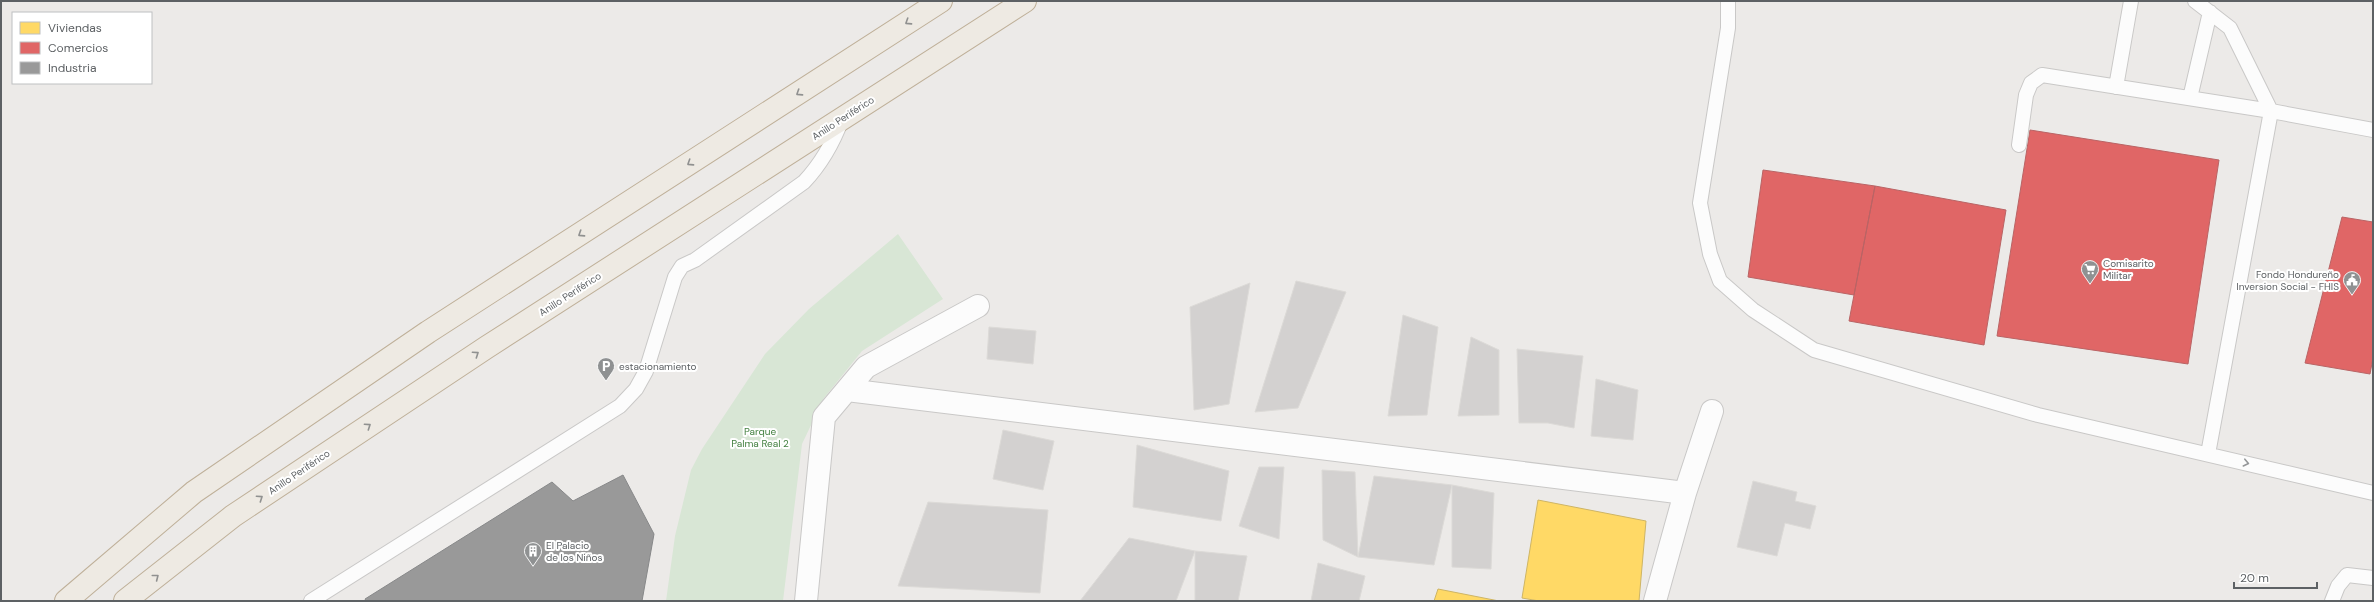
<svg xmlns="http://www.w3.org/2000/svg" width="2374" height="602" viewBox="0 0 2374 602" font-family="'DM Sans',sans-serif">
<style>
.green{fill:#d8e6d5}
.homes{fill:#ffd966;stroke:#ceb565}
.shops{fill:#e06666;stroke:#b96465}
.industry{fill:#999;stroke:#878889}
.building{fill:#d3d1d0;stroke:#dcdad7}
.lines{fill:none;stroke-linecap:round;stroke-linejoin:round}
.lane-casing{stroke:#c9c8c7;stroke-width:16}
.street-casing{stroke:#c9c8c7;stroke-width:24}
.highway-casing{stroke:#bfb099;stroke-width:24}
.lane{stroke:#fcfcfc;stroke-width:14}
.street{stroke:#fcfcfc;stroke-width:22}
.highway{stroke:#eeeae3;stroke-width:22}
.oneway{stroke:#909190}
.oneway2{stroke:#959799}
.labels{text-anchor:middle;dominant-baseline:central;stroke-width:4;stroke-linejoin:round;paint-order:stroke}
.street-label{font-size:10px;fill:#5d6164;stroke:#fff}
.poi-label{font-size:10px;fill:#5d6164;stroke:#fff;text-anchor:start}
.park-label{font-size:10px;fill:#438040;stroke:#fff}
</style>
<rect width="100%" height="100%" fill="#eceae8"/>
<path class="green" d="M898 234 943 299 862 351 824 398 802 444 783 601H666L675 536 691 470 702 449 765 354 809 309Z"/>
<path class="homes" d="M1538 500 1646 521 1639 601H1539L1522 598Z
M1438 589 1499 601H1434Z"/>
<path class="shops" d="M2030 130 2219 160 2188 364 1997 336Z
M1763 170 1875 186 1854 295 1748 277Z
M1875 186 2006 210 1984 345 1849 321Z
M2342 217 2373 222V358L2370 374 2305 363Z"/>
<path class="industry" d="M623 475 654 534 642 601H366L365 599 552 482 573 501Z"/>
<path class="building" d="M1296 281 1346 292 1298 408 1255 412Z
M1250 283 1229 404 1194 410 1190 307Z
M1403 315 1438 327 1427 415 1388 416Z
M989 327 1036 331 1033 364 987 359Z
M1471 337 1499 350V415L1458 416Z
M1517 349 1583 356 1574 428 1548 423H1519Z
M1596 379 1638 390 1633 440 1591 436Z
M1003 430 1054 441 1043 490 993 479Z
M1137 445 1229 471 1221 521 1133 507Z
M1259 467H1284L1279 539 1239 526Z
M1322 470 1355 472 1358 557 1323 540Z
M1374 476 1452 485 1434 565 1358 557Z
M1753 481 1797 492 1795 501 1816 506 1810 529 1785 523 1777 556 1737 547Z
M1452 485 1494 493 1491 569 1452 567Z
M928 502 1048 510 1040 593 898 586Z
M1129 538 1195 551 1176 601H1080Z
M1195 551 1247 556 1238 601H1195Z
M1318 563 1365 576 1359 601H1311Z"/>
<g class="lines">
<g class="lane-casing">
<path id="lane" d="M1728 1V28L1700 203 1710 254 1720 281 1753 310 1814 350 2038 415 2373 493
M2195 1 2230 28 2271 111 2208 454
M2116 87 2131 1
M2190 98 2210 12
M2019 145 2026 95 2031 83 2042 75 2271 111 2373 130
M311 601 620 406 636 389 646 371 675 277 682 266 695 260 804 182C822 163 833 143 842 119
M2332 601 2338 586 2347 575 2373 578"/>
</g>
<g class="street-casing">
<path id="street" d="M847 390 1685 493
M806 601 824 417 866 367 978 306
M1655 601 1685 493 1712 411"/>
</g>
<g class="highway-casing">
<path id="highway" d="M66 601 194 492 428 332 941 1
M125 601 233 516 487 347 1025 1"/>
</g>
<use href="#lane" class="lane"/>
<use href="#street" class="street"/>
<use href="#highway" class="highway"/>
</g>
<defs><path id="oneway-chevron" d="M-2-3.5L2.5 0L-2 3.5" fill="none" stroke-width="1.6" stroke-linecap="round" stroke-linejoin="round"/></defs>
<g class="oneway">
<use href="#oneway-chevron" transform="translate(908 22) rotate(147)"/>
<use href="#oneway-chevron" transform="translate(799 93) rotate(147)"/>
<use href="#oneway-chevron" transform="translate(690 163) rotate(147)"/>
<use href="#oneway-chevron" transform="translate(581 234) rotate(147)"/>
<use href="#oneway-chevron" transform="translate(476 354) rotate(-34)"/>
<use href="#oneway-chevron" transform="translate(368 426) rotate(-34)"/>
<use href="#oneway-chevron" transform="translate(260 498) rotate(-34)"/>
<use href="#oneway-chevron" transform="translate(156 577) rotate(-38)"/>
</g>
<use class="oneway2" href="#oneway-chevron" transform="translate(2246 463) rotate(13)"/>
<defs>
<g id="supermarket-pin" transform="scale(0.9)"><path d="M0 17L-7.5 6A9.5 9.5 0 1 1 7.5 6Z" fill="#8f9192" stroke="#fff"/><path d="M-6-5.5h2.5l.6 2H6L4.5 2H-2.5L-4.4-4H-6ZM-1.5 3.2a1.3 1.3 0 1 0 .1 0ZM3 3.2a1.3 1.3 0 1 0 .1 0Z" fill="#fff"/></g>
<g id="civic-pin" transform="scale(0.9)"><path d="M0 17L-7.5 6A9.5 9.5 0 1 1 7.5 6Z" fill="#8f9192" stroke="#fff"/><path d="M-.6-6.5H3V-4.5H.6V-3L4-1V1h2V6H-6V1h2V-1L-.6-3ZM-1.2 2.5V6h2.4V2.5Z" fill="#fff"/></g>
<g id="parking-pin" transform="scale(0.9)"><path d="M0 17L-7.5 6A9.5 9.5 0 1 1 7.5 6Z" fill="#8f9192" stroke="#fff"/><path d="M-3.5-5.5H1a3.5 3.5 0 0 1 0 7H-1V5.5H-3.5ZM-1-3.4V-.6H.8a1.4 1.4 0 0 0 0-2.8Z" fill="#fff"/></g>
<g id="building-pin" transform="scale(0.9)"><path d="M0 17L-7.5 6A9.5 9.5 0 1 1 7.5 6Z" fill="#8f9192" stroke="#fff"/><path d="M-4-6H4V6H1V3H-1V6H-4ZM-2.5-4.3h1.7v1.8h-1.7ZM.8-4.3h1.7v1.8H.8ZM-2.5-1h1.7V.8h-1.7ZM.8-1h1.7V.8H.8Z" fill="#fff"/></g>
</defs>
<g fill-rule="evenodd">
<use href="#supermarket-pin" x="2090" y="269"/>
<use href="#civic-pin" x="2352" y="280"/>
<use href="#parking-pin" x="606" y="366"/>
<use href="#building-pin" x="533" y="551"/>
</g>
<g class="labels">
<g class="street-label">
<text transform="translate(843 118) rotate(-33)">Anillo Periférico</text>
<text transform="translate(570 294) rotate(-33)">Anillo Periférico</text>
<text transform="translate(299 472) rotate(-34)">Anillo Periférico</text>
</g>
<g class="poi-label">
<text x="2103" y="263">Comisarito<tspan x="2103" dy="12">Militar</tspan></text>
<text x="2339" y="274" text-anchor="end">Fondo Hondureño<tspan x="2339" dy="12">Inversion Social - FHIS</tspan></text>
<text x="619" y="366">estacionamiento</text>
<text x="546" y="545">El Palacio<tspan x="546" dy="12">de los Niños</tspan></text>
</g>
<g class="park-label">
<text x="760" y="431">Parque<tspan x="760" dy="12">Palma Real 2</tspan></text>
</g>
</g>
<rect width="2374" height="602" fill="none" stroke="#5d6164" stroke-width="4"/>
<rect x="12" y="12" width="140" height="72" fill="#ffffff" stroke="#bec0c1"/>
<rect x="20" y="22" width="20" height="12" fill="#ffd966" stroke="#bec0c1"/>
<text x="48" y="32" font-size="12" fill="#5d6164">Viviendas</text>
<rect x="20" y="42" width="20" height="12" fill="#e06666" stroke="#bec0c1"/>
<text x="48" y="52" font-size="12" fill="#5d6164">Comercios</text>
<rect x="20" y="62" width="20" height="12" fill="#999999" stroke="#bec0c1"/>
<text x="48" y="72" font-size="12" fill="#5d6164">Industria</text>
<path d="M2234 582v6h83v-6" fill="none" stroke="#5d6164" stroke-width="2"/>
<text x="2240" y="582" font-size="12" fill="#5d6164" stroke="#ffffff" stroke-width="3" paint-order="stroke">20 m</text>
</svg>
